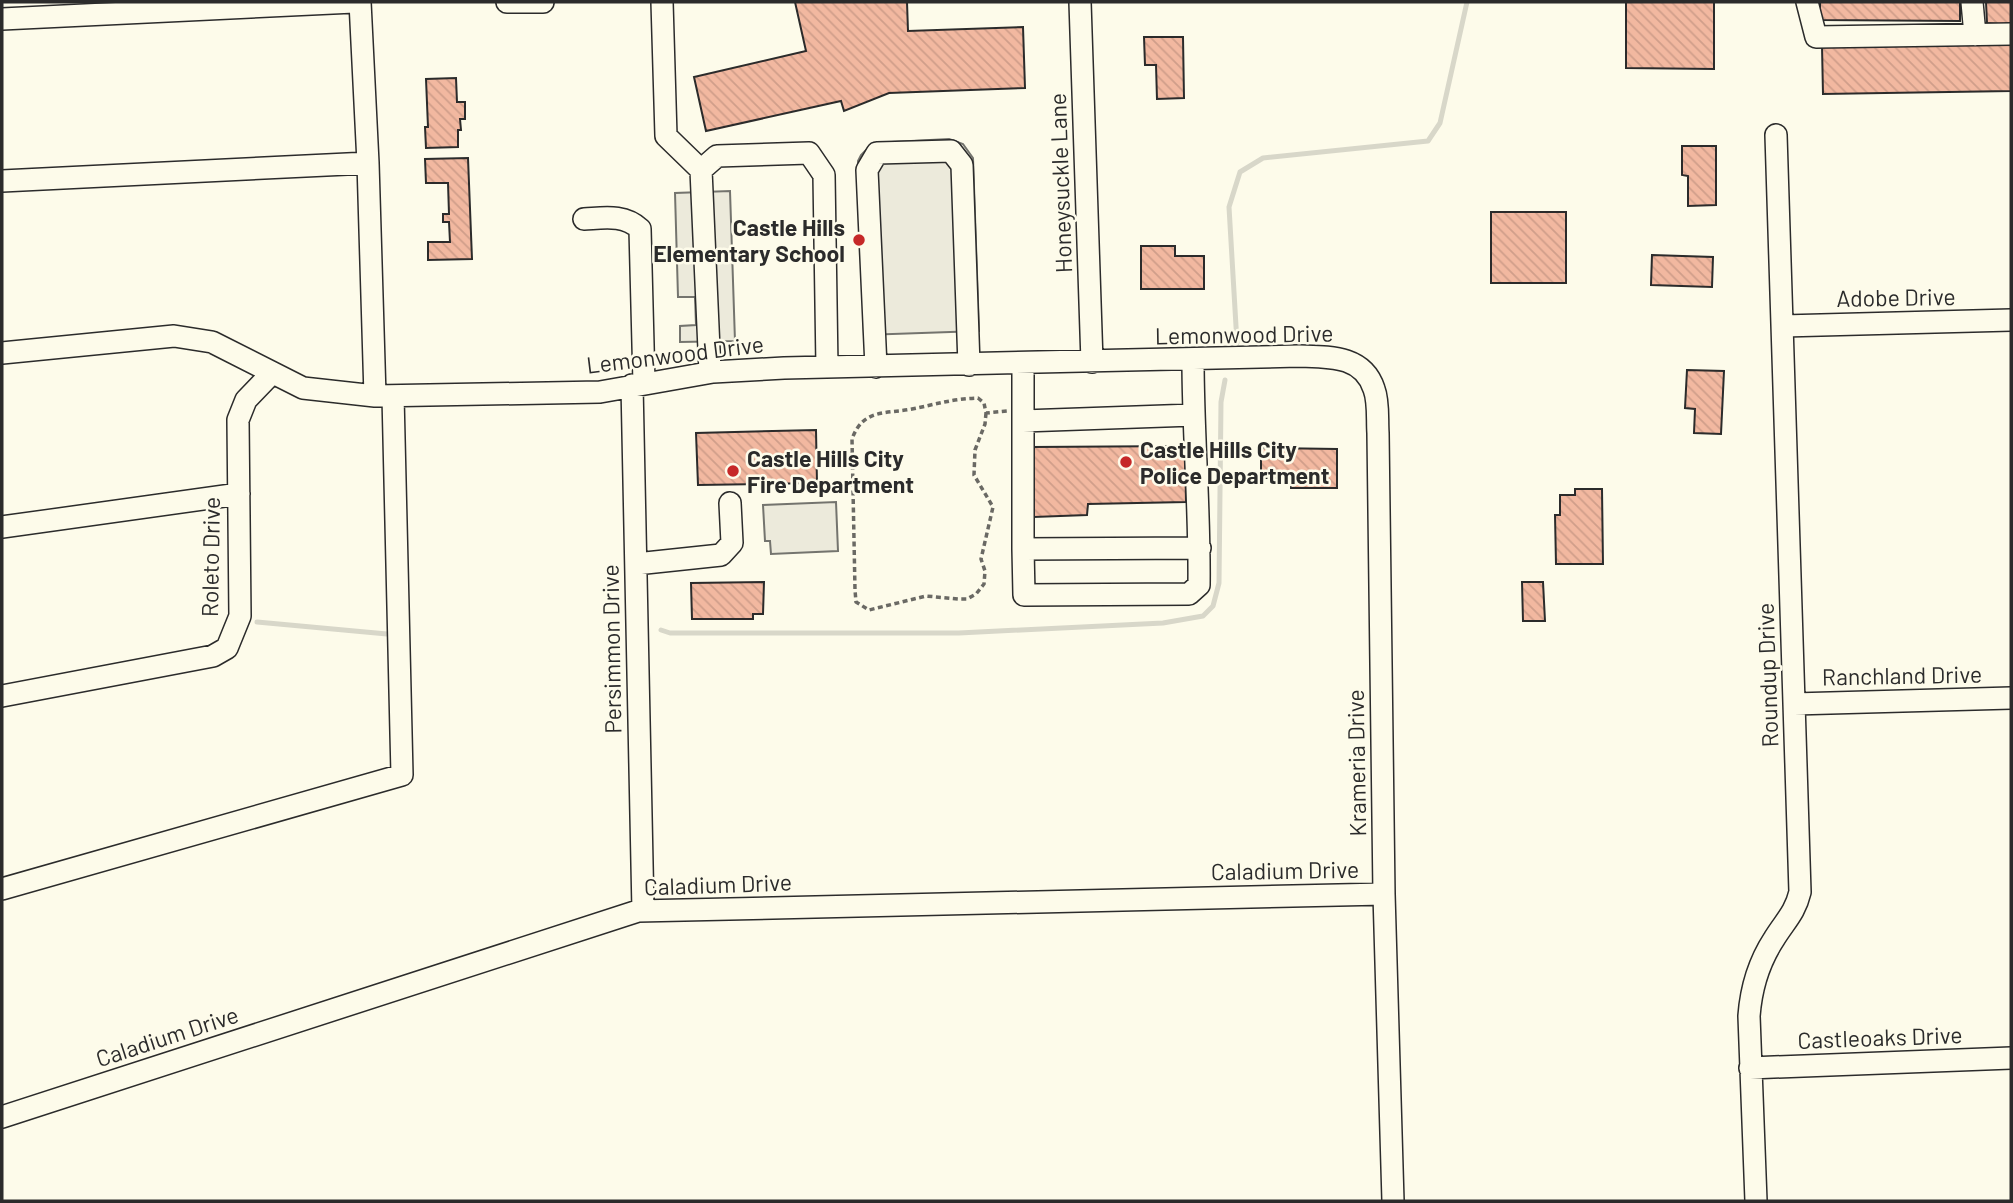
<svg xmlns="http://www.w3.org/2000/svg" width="2013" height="1203" viewBox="0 0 2013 1203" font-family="Barlow,sans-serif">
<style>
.parking{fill:#eceadb;stroke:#74746e;stroke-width:2}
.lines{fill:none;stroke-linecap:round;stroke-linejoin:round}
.stream{stroke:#d8d7c9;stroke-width:5}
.building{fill:url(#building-back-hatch);stroke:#2b2b2b;stroke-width:2}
.minor-casing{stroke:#2b2b2b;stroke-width:24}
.path{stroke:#6a6964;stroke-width:3.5;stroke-dasharray:5 3.5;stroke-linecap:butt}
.minor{stroke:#fdfbea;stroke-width:21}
.poi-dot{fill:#c62828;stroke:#fdfbea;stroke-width:2.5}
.labels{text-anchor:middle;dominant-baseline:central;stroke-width:5;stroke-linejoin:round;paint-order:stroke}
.street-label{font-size:23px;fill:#2b2b2b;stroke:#fdfbea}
.poi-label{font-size:23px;font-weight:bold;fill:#2b2b2b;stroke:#fdfbea;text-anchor:start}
</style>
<defs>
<pattern id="building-back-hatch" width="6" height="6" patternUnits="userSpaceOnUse" patternTransform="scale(1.75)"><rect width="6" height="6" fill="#f2b8a0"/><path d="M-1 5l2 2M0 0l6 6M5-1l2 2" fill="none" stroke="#d09e8a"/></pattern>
</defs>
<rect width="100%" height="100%" fill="#fdfbea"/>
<path class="parking" d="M949 139 963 144 973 158 979 331 864 335 858 161 861 155 873 143Z
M730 191 735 341 680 342V326L696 325 695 297H678L675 193Z
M836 502 838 551 771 554 770 541H765L763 505Z"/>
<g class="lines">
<path class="stream" d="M1237 343 1229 207 1240 172 1263 158 1428 141 1440 123 1467 2
M257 622 387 634
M661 630 670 633H959L1163 623 1203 616 1213 606 1219 583 1221 402 1225 380"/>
</g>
<path class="building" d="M795 2H907L908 31 1023 27 1025 88 889 93 844 111 841 101 706 131 694 77 806 51Z
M1626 2H1714V69L1626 68Z
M1820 2H1960V21L1820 20Z
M1986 2H2011V25L1987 23Z
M1144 37H1183L1184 98 1157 99 1156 65H1145Z
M2011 42V91L1823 94 1822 46Z
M456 78 457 102H465V119H460L461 130H458V147L426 148 425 127H428L426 79Z
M1682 146H1716V205L1688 206V176L1682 175Z
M468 158 472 259 428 260V242H450L449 222H443V214H449L448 183H426L425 159Z
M1491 212H1566V283H1491Z
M1141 246H1175V256H1204V289H1141Z
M1652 255 1713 257 1712 287 1651 285Z
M1687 370 1724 371 1721 434 1694 433 1695 409 1685 408Z
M816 430 817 483 698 485 696 433Z
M1185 446 1186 502 1088 504 1087 515 1034 517 1032 447Z
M1261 448 1337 449V488H1291V478H1261Z
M1575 489H1602L1603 564H1556L1555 515H1560V495H1575Z
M764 582 763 614H753V619H692L691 583Z
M1522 582H1543L1545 621H1523Z"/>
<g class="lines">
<g class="minor-casing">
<path id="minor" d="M360 2 368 163 375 396
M507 2H543
M662 2 666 136 701 170
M1080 2 1092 362
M1807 2 1816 37 2011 34
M1972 2 1975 35
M2 19 354 2
M2 181 368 163
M584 219C604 218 624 214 640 229L644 383
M1783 326 2011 320
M2 353 174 336 212 342 303 388 375 396 600 392 713 372 784 368 1299 356C1329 357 1363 355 1374 389 1379 402 1377 420 1378 433L1384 894 1393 1201
M1193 360C1193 435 1200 510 1199 585L1189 594 1024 595 1023 549 1200 548
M1023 364V549
M876 367 867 170 877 153 951 151 962 165 969 365
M710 372 701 170 717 156 809 153 824 175 827 367
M632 385 643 911
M1023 421 1193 415
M2 527 239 494
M636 564 721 555 732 543 730 503
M2 696 213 656 227 648 240 616 238 420 246 400 272 373
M1794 704 2011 698
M2 889 402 775 393 396
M1750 1068 2011 1058
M2 1117 638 911 1384 894
M1756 1201 1749 1016C1751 989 1759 962 1774 939 1785 921 1795 913 1800 892L1776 135"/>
</g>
<path class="path" d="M986 413 985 424 975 450 974 475 993 507 981 559 985 571 984 584 976 594 967 599H958L926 596 869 610 856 602 855 590 852 439C863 408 887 414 912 409 937 404 952 399 978 398L984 403 986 413 1007 411"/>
<use href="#minor" class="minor"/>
</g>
<g class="poi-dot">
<circle cx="859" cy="240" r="7"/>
<circle cx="1126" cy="462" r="7"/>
<circle cx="733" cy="471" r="7"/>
</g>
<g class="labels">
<g class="street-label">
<text transform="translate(1060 183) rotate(-92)">Honeysuckle Lane</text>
<text transform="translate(1896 297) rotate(-1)">Adobe Drive</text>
<text transform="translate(1244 334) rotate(-1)">Lemonwood Drive</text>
<text transform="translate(675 354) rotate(-7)">Lemonwood Drive</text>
<text transform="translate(210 557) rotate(-89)">Roleto Drive</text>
<text transform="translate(611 649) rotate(-91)">Persimmon Drive</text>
<text transform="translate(1767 675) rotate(-92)">Roundup Drive</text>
<text transform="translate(1902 675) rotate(-1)">Ranchland Drive</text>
<text transform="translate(1356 763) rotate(-91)">Krameria Drive</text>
<text transform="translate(1285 870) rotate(-1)">Caladium Drive</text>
<text transform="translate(718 884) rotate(-2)">Caladium Drive</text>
<text transform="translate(167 1036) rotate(-18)">Caladium Drive</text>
<text transform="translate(1880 1037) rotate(-2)">Castleoaks Drive</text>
</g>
<g class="poi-label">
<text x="845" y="227" text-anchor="end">Castle Hills<tspan x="845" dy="26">Elementary School</tspan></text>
<text x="1140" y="449">Castle Hills City<tspan x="1140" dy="26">Police Department</tspan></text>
<text x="747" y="458">Castle Hills City<tspan x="747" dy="26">Fire Department</tspan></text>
</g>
</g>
<rect width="2013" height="1203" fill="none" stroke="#2b2b2b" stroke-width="7"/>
</svg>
